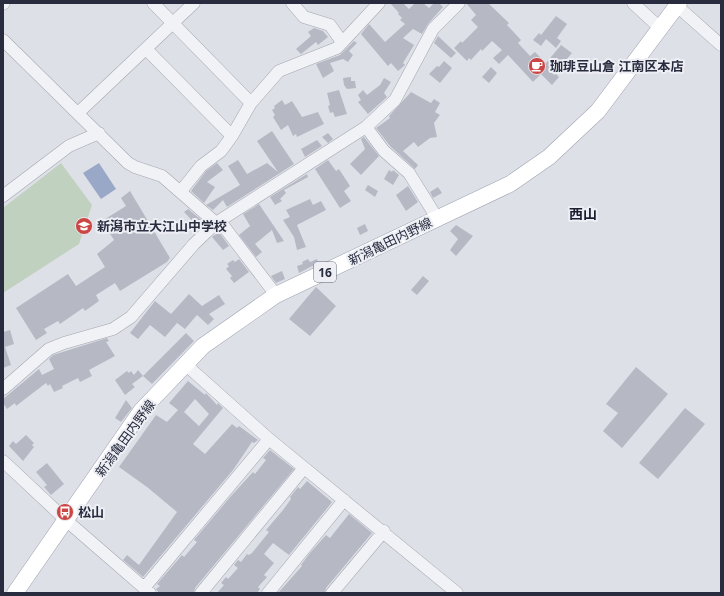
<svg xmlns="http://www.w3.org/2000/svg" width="724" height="596" viewBox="0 0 724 596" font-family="'Noto Sans','Noto Sans JP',sans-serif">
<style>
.green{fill:#c1d1c0}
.water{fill:#9aa8c7}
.building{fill:#b6b9c4;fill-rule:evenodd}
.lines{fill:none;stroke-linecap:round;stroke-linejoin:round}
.minor-casing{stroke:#a4a6b1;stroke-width:13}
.major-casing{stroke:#9ea3b3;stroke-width:17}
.minor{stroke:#f1f2f6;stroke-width:12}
.major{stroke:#fff;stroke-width:16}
.labels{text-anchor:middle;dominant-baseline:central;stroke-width:4;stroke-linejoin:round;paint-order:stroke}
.shield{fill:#eeeff5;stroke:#636675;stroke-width:1}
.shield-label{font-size:12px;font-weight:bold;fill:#282c3e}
.poi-label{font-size:13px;font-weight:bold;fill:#282c3e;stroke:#eeeff5;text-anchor:start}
.street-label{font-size:13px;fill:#282c3e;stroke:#eeeff5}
.neighbourhood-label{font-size:14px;font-weight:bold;fill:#1a1e2f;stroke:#eeeff5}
</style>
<rect width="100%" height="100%" fill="#dee0e7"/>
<path class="green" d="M61 163 92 205 79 244 3 293V208Z"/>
<path class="water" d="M99 163 116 189 101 199 83 173Z"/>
<path class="building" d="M390 3H403L409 9 415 3H423L429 8 434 3H439L443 7 428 24 422 34 413 29 403 38 414 45 403 63 405 65 398 71 391 63 388 66 361 34 369 24 385 42 405 24 400 20 402 18 398 14 399 13Z
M466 3H488L509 23 507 25 521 40 518 43 530 56 535 52 546 63 561 45 572 53 555 73 559 77 552 85 541 74 533 82 508 55 499 64 493 58 502 50 492 41 482 51 481 49 471 60 469 58 467 61 454 48 461 41 462 43 478 27 471 20 476 15Z
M556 16 567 24 557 38 561 41 556 48 546 39 541 46 533 40 539 33 541 35Z
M314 28 323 31 328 37 318 45 316 42 301 54 296 49 311 36 308 32Z
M438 36 456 53 451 58 434 43Z
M354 41 357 43 349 51 353 55 348 62 343 59 330 63 334 71 323 78 316 64 340 55Z
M444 61 452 68 440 83 429 74 437 66 439 67Z
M491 67 497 73 489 83 482 77Z
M351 77V81H355L356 88 347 89 344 85 343 78Z
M384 78 391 82 384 93 387 97 368 114 358 102 361 100 358 95 363 90 367 95 380 85Z
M339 90 347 114 335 117 333 112 330 113 328 106 330 105 327 93Z
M411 92 431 103 434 99 440 103 435 112 440 115 434 123 437 137 430 138 418 147 414 142 403 151 418 165 415 169 390 146 376 128 390 118 389 116Z
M282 100 285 105 292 101 302 117 318 112 324 124 297 137 296 134 293 136 288 125 281 130 273 117 275 115 272 110 275 108 274 106Z
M272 131 294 164 227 207 223 200 213 210 206 205 240 185 228 166 238 160 247 174 267 163 278 172 257 141Z
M328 133 333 139 328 143 322 137Z
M364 137 379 156 361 175 350 164 365 149 361 139Z
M317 140 322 146 305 157 301 149Z
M328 160 336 171 339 169 350 186 344 191 351 201 340 208 315 169Z
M217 163 223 170 207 182 215 187 204 203 191 191 206 171Z
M389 170 392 172 393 170 399 175 393 185 384 179Z
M307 174 308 177 284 190 286 193 280 199 282 201 275 205 270 197Z
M368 185 378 191 375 197 365 190Z
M408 186 418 202 406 211 396 195Z
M438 187 442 193 433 198 430 192Z
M130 191 170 258 167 262 120 291 115 283 96 295 99 301 85 311 83 308 60 324 58 321 44 329 47 333 36 340 16 308 68 274 76 286 105 267 97 254 114 240 102 221 126 206 121 198Z
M310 199 313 205 321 201 326 210 297 225 306 247 297 250 294 237 283 220 290 217 286 210Z
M259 204 284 241 277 243 272 230 255 244 262 252 256 257 239 235 250 226 243 214Z
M188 209 205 223 199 228 184 212Z
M365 224 368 231 360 235 357 228Z
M456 225 473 236 456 256 450 250 458 239 450 231Z
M219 232 229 246 223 250 212 237Z
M239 259 249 272 234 283 230 278 232 276 226 269 229 266 227 264 233 260 235 262Z
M308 259 310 262 317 259 318 263 299 273 297 266 303 264 302 262Z
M282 271 285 279 276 283 271 276Z
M423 276 429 281 417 295 411 290Z
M316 287 336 306 310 336 289 319Z
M189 294 202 306 219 295 225 304 209 314 214 319 208 325 197 315 185 329 177 323 165 337 150 325 138 339 130 333 155 301 171 314Z
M10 330 14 344 5 347 11 365 3 368V332Z
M186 333 194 341 152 384 143 376 132 384 135 387 125 395 115 380 127 371 129 373 131 371 134 375 138 370 143 376Z
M107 338 109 341 106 342 115 356 89 370 92 376 80 382 78 378 62 386 63 388 54 392 50 384 48 386 46 383 16 406 15 403 7 409 3 403V399L39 369 42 375 54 369 49 359 53 355Z
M636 367 668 394 622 448 603 431 618 413 606 404Z
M188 381 205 395 206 393 217 405 218 403 223 408 193 444 205 454 232 424 237 428 239 426 258 440 254 443 252 442 233 470 143 577 123 560 127 555 139 565 177 512 147 487 119 467 156 415 167 422 178 410 169 403ZM195 399 209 414 199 426 184 412Z
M126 400 132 408 121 422 115 418Z
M685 408 705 424 658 479 639 463Z
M26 435 34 443 32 445 34 447 23 461 9 446 13 441 16 444Z
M270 450 294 469 195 588 194 593H159L156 589 160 586 157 584 182 555 184 557 197 542 194 540 231 496 253 472 255 474 266 460 263 458Z
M47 463 64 484 51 495 44 487 47 485 36 472Z
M307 481 332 502 329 506 289 555 273 543 264 554 274 563 264 575 267 577 258 587 260 589 257 593H217L224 585 221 583 226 577 228 579 238 568 234 565 238 560 241 562 247 554 249 555 252 553 269 532 266 530 283 510 291 499 290 497 298 487 300 489Z
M349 514 372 533 326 588 325 593H278L302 566 301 565 310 553 326 535 330 538Z"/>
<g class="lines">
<g class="minor-casing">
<path id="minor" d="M153 3 251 103
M292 3 304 17 330 25 342 42
M633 3 660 28
M3 4 4 3
M677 6 721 45
M3 40 128 163 135 167 162 176 216 223 222 224 276 295
M146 49 232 136
M78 113 194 3
M366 127 384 151 409 173 437 218
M181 191 201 166 221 151 232 136 251 103 279 71 337 48 379 3
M3 196 69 146 99 133
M185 364 269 439 457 593
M3 389 49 349 64 343 113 329 131 317 194 244 216 223 366 127 395 100 433 29 459 3
M3 461 67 521 150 593
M144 588 269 439
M201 593 304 468
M268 593 344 500
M332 593 384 531"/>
</g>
<g class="major-casing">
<path id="major" d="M15 593 141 411 203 346 276 295 510 184 549 157 598 111 679 3"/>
</g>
<use href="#minor" class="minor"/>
<use href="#major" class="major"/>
</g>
<defs>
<g id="cafe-disc" transform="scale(0.9)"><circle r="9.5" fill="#cb4745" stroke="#eeeff5"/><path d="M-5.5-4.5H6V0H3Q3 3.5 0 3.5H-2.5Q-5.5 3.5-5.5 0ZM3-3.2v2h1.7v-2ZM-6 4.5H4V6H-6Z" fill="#fff"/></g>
<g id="school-disc" transform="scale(0.9)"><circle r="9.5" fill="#cb4745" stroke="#eeeff5"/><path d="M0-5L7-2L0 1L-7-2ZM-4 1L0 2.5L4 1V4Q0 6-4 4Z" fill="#fff"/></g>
<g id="bus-disc" transform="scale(0.9)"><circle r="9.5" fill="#cb4745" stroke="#eeeff5"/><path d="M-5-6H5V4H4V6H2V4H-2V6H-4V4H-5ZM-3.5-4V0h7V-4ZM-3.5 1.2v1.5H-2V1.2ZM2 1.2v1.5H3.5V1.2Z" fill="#fff"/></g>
</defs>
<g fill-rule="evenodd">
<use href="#cafe-disc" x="537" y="66"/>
<use href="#school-disc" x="84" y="226"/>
<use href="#bus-disc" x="65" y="512"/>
</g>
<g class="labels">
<rect class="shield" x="314" y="262" width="22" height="20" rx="3"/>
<g class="shield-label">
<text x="325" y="272">16</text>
</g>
<g class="poi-label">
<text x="550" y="66">珈琲豆山倉 江南区本店</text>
<text x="97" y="226">新潟市立大江山中学校</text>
<text x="78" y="512">松山</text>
</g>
<g class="street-label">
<text transform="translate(390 241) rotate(-26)">新潟亀田内野線</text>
<text transform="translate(125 438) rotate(-54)">新潟亀田内野線</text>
</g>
<g class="neighbourhood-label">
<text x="583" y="213">西山</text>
</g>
</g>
<rect width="724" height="596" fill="none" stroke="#282c3e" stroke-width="8"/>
</svg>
